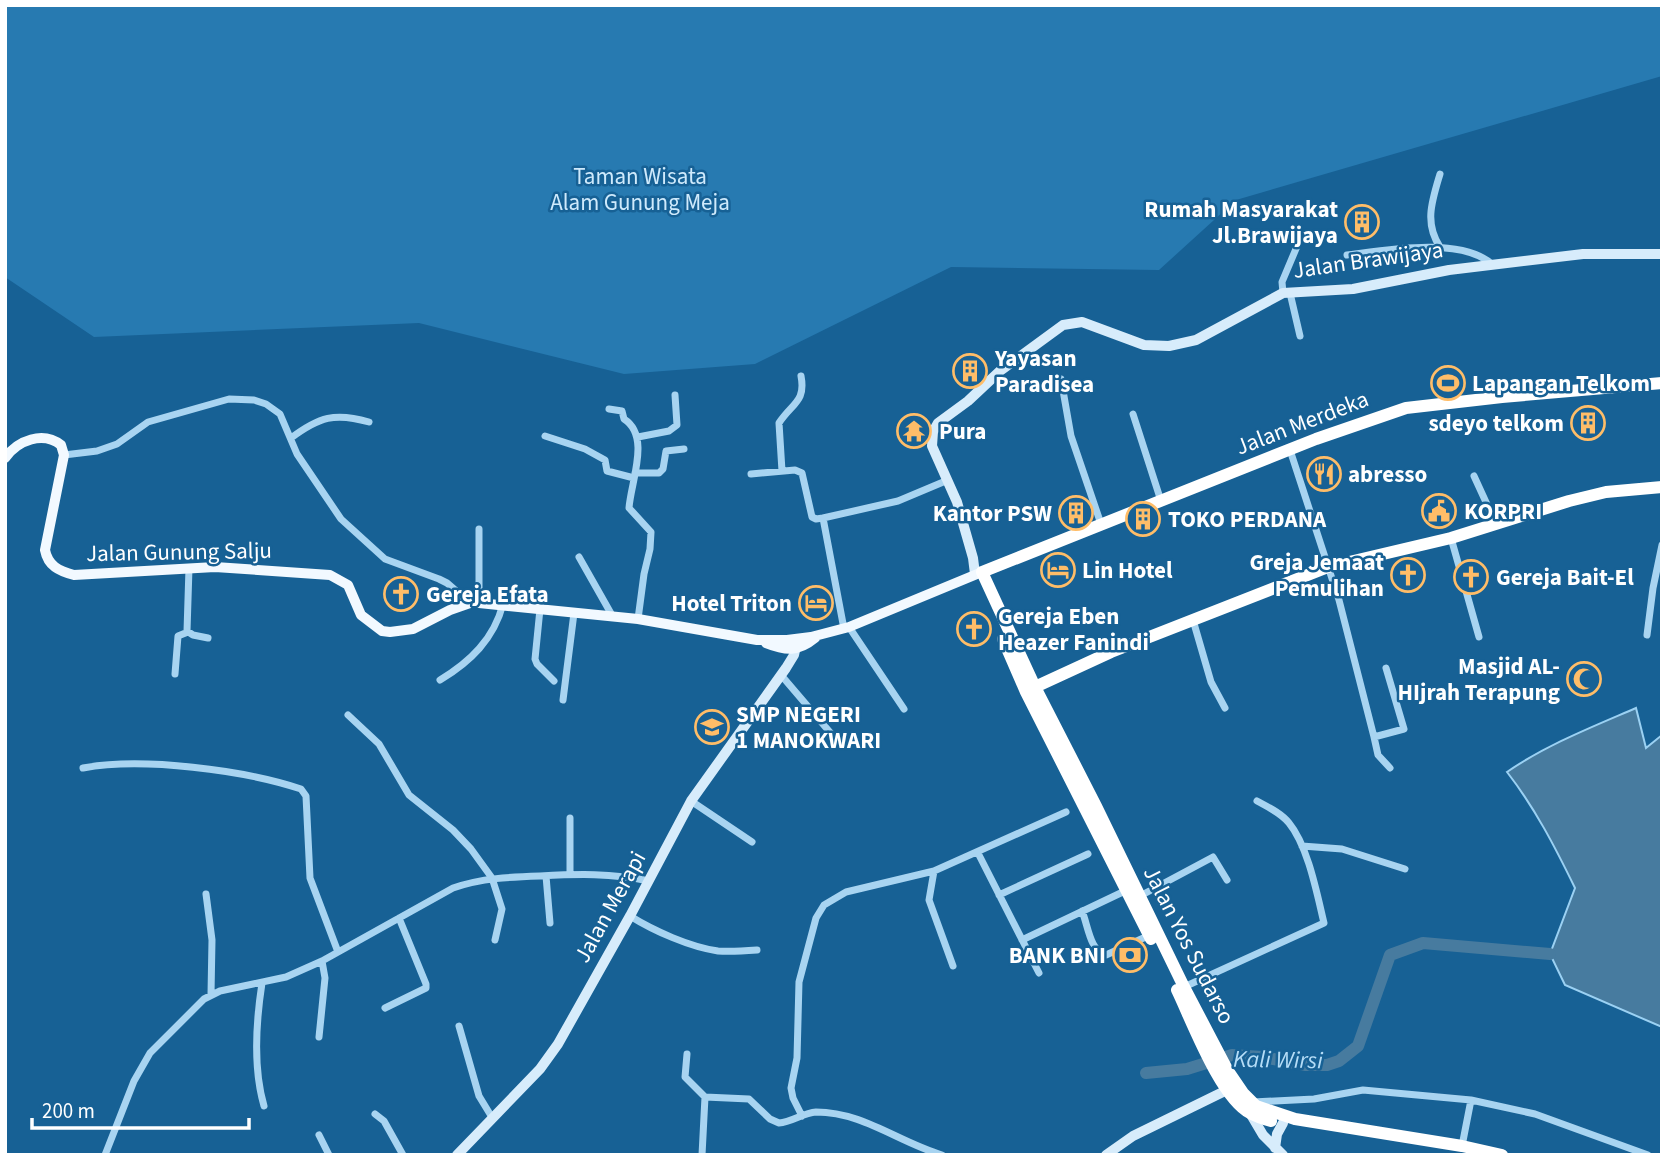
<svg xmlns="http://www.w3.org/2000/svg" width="1667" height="1160" viewBox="0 0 1667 1160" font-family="'Source Sans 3',sans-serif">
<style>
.green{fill:#277ab1}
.water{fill:#477b9f;stroke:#9bd1f3;stroke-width:2}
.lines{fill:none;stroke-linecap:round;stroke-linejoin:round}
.river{stroke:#477b9f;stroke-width:12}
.street{stroke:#a8d4f1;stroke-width:7}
.secondary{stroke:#d7ecfb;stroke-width:10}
.primary{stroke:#f2f9ff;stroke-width:10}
.highway{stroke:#fff;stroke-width:12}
.labels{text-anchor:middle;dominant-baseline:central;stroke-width:5;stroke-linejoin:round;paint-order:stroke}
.park-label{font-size:23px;fill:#cfeafc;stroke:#176195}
.poi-label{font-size:23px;font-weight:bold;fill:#fff;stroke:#176195;text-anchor:start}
.street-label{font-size:23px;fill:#fff;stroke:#176195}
.water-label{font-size:24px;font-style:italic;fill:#b5ddf7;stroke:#176195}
</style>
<rect width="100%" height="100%" fill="#176195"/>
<path class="green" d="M5 5H1662V76L1236 200 1159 270 951 267 755 364 624 374 419 323 94 337 5 277Z"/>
<path class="water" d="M1636 708 1646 748 1662 735V1027L1565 985 1550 954 1575 888C1555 847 1535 808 1507 772 1546 745 1592 727 1636 708Z"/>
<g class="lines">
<path class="river" d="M1146 1073 1187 1069 1232 1055 1262 1057 1306 1065H1327L1339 1061 1358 1046 1390 955 1423 943 1550 954"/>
<path class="street" d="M1440 247C1424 223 1432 201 1440 174
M1347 255C1386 250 1462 236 1493 265
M1283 293 1282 282 1298 244
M1290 293 1300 336
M1061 379 1071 436 1101 524
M609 409 622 411 624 419C651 436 631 481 629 508L651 532 650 549 644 574 638 619
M1133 414 1161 501
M545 436 585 449 605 460 607 471 634 478
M638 437 669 431 677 425 675 395
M291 438C319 417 335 412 369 422
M1290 450 1339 600 1374 737 1404 729 1386 668
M64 455 97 451 117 444 148 422 229 399 254 400 266 404 280 414 297 454 341 519 385 559 439 579 447 583 470 603
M782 471 779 423C792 403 806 402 801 376
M635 473H659L663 469 666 451 684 449
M751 474 795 470 802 473 812 517 816 519 823 518 844 629
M1474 476 1496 524
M823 518 898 501 948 480
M479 529V603
M1451 538 1479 637
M579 557 613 617
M189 568 187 631 193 635 208 638
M540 609 535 659 537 664 554 681
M1193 620 1211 682 1225 708
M849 627 904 709
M1647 635 1653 588 1662 545
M175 674 178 636 188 632
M781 675 840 744
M440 680C470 662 494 639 503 604
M563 700 574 613
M348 715 379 744 409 795 453 830 471 849 492 878 502 909 495 940
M1374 737 1378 755 1390 768
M83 768C142 757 244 770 301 789L306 796 310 878 338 952
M691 801 752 842
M1302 846 1342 849 1405 869
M978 853 1039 973
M934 871 929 900 953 966
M570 874V818
M546 876 550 923
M206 894 212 940 211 994
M999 895 1088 854
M1140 896 1213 857 1227 880
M1082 911C1088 925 1090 952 1106 955L1150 935
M630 916C654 931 690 947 718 951 731 952 744 951 757 950
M1022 940 1127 890
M262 983C256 1022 253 1068 264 1106
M1184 987 1324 923C1317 894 1308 846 1289 823 1281 813 1268 807 1257 801
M385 1008 426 988V984L399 918
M459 1026 479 1096 493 1119
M319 1037 325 978 322 961
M687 1054 685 1077 705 1097 702 1155
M705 1097 749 1099 770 1119 779 1123C792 1122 803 1113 816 1112 863 1112 898 1142 942 1155
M1253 1102 1314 1099 1363 1090 1471 1100 1535 1114 1648 1155
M375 1114 384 1121 403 1155
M802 1116 793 1098 791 1088 797 1058 799 982 816 918 824 905 846 892 934 871 1066 812
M319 1135 329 1155
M1462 1146 1471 1100
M105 1155 134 1081 150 1053 204 999 220 991 286 977 322 961 453 888C482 878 510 877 540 876 578 874 611 873 649 881"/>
<path class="secondary" d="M975 574 973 558 957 502 932 446 933 432 938 423 968 401 1000 371 1063 325 1082 322 1144 345 1169 346 1196 340 1283 293 1353 289 1449 270 1583 254H1662
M1250 1113 1263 1135 1283 1155
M1275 1148 1277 1134 1283 1123
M457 1155 540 1069 558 1044 630 916 691 801 786 668 794 655 797 642
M1106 1155 1133 1136 1227 1090"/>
<path class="primary" d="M5 458C18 440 43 431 61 445L64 455 45 550C48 566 59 571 74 575L215 567 330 575 348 585 361 615 382 631 390 632 413 629 450 610 470 603H479L638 619 757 640H787L811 637 849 627 982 572
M766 643C786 651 798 652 815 638"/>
<path class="highway" d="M1003 639 1026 692 1151 939
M1035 687 1111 652 1328 567 1451 538 1569 501 1606 492 1662 487
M1177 990C1192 1021 1220 1097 1250 1113 1257 1117 1264 1119 1271 1121
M1502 1155 1462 1146 1295 1119 1256 1106 1243 1093 1228 1071 1184 987 1096 806 1035 687 982 572 1316 439 1406 408 1502 397 1662 383"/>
</g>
<defs>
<g id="building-ring" transform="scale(1.75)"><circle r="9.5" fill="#176195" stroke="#ffbd68" stroke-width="1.5"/><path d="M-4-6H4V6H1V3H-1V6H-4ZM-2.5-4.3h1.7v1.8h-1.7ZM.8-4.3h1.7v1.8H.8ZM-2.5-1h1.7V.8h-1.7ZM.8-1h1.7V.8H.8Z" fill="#ffbd68"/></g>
<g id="stadium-ring" transform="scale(1.75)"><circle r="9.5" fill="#176195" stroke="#ffbd68" stroke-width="1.5"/><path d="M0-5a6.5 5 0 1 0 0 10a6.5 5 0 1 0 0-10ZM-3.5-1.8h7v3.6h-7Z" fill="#ffbd68"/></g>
<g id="temple-ring" transform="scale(1.75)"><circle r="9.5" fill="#176195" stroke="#ffbd68" stroke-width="1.5"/><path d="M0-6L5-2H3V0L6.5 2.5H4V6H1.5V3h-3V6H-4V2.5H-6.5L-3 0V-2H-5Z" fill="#ffbd68"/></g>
<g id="restaurant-ring" transform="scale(1.75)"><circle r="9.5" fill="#176195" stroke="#ffbd68" stroke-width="1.5"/><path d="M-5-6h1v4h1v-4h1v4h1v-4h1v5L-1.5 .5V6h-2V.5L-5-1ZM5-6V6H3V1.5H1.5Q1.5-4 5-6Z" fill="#ffbd68"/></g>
<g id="civic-ring" transform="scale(1.75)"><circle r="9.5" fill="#176195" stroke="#ffbd68" stroke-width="1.5"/><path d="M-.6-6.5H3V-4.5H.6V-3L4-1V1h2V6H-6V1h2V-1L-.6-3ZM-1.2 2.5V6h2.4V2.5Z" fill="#ffbd68"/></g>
<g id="hotel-ring" transform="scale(1.75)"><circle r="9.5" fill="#176195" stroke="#ffbd68" stroke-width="1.5"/><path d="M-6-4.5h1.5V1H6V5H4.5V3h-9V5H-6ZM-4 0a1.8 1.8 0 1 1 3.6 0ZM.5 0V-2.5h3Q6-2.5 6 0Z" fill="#ffbd68"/></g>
<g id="church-ring" transform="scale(1.75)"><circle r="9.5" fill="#176195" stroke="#ffbd68" stroke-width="1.5"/><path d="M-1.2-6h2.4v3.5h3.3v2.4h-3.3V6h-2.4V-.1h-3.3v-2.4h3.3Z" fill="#ffbd68"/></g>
<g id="mosque-ring" transform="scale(1.75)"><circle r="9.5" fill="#176195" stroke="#ffbd68" stroke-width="1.5"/><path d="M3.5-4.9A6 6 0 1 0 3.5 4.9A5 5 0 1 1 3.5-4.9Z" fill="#ffbd68"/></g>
<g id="school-ring" transform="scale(1.75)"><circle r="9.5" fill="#176195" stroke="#ffbd68" stroke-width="1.5"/><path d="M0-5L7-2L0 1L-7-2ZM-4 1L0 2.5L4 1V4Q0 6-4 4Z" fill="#ffbd68"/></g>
<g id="bank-ring" transform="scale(1.75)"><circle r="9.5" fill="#176195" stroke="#ffbd68" stroke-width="1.5"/><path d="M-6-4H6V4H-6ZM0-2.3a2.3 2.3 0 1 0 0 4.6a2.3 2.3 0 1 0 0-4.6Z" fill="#ffbd68"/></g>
</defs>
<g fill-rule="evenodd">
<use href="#building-ring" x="1362" y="222"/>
<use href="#building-ring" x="970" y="371"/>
<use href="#stadium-ring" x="1448" y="383"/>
<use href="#building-ring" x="1588" y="423"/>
<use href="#temple-ring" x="914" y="431"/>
<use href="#restaurant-ring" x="1324" y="474"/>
<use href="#civic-ring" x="1439" y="511"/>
<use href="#building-ring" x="1076" y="513"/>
<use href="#building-ring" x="1143" y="519"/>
<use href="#hotel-ring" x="1058" y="570"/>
<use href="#church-ring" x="1408" y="575"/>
<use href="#church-ring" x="1471" y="577"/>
<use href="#church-ring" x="401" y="594"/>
<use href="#hotel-ring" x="816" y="603"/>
<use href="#church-ring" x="974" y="629"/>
<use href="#mosque-ring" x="1584" y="679"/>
<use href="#school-ring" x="712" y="727"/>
<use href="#bank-ring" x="1130" y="955"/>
</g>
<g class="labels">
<g class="park-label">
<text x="640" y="176">Taman Wisata<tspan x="640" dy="26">Alam Gunung Meja</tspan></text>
</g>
<g class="poi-label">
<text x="1338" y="209" text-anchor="end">Rumah Masyarakat<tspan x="1338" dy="26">Jl.Brawijaya</tspan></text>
<text x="995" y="358">Yayasan<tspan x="995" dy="26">Paradisea</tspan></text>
<text x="1472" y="383">Lapangan Telkom</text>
<text x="1564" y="423" text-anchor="end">sdeyo telkom</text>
<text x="939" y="431">Pura</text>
<text x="1348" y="474">abresso</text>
<text x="1464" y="511">KORPRI</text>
<text x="1052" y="513" text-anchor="end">Kantor PSW</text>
<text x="1168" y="519">TOKO PERDANA</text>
<text x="1384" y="562" text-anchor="end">Greja Jemaat<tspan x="1384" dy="26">Pemulihan</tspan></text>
<text x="1082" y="570">Lin Hotel</text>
<text x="1496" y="577">Gereja Bait-El</text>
<text x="426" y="594">Gereja Efata</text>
<text x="792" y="603" text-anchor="end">Hotel Triton</text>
<text x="998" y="616">Gereja Eben<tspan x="998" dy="26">Heazer Fanindi</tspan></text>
<text x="1560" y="666" text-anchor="end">Masjid AL-<tspan x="1560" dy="26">HIjrah Terapung</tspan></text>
<text x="736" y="714">SMP NEGERI<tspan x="736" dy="26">1 MANOKWARI</tspan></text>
<text x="1106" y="955" text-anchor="end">BANK BNI</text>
</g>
<g class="street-label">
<text transform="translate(1368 260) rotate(-8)">Jalan Brawijaya</text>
<text transform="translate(1302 423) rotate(-21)">Jalan Merdeka</text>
<text transform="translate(179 552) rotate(-1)">Jalan Gunung Salju</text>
<text transform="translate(610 907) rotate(-61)">Jalan Merapi</text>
<text transform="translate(1189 945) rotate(63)">Jalan Yos Sudarso</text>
</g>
<g class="water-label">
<text transform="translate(1278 1060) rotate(1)">Kali Wirsi</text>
</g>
</g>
<rect width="1667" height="1160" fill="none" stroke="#ffffff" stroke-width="14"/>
<path d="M32 1118v10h217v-10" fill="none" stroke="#ffffff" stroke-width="3.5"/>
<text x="42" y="1118" font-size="21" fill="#ffffff" stroke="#176195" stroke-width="5" paint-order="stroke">200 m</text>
</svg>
